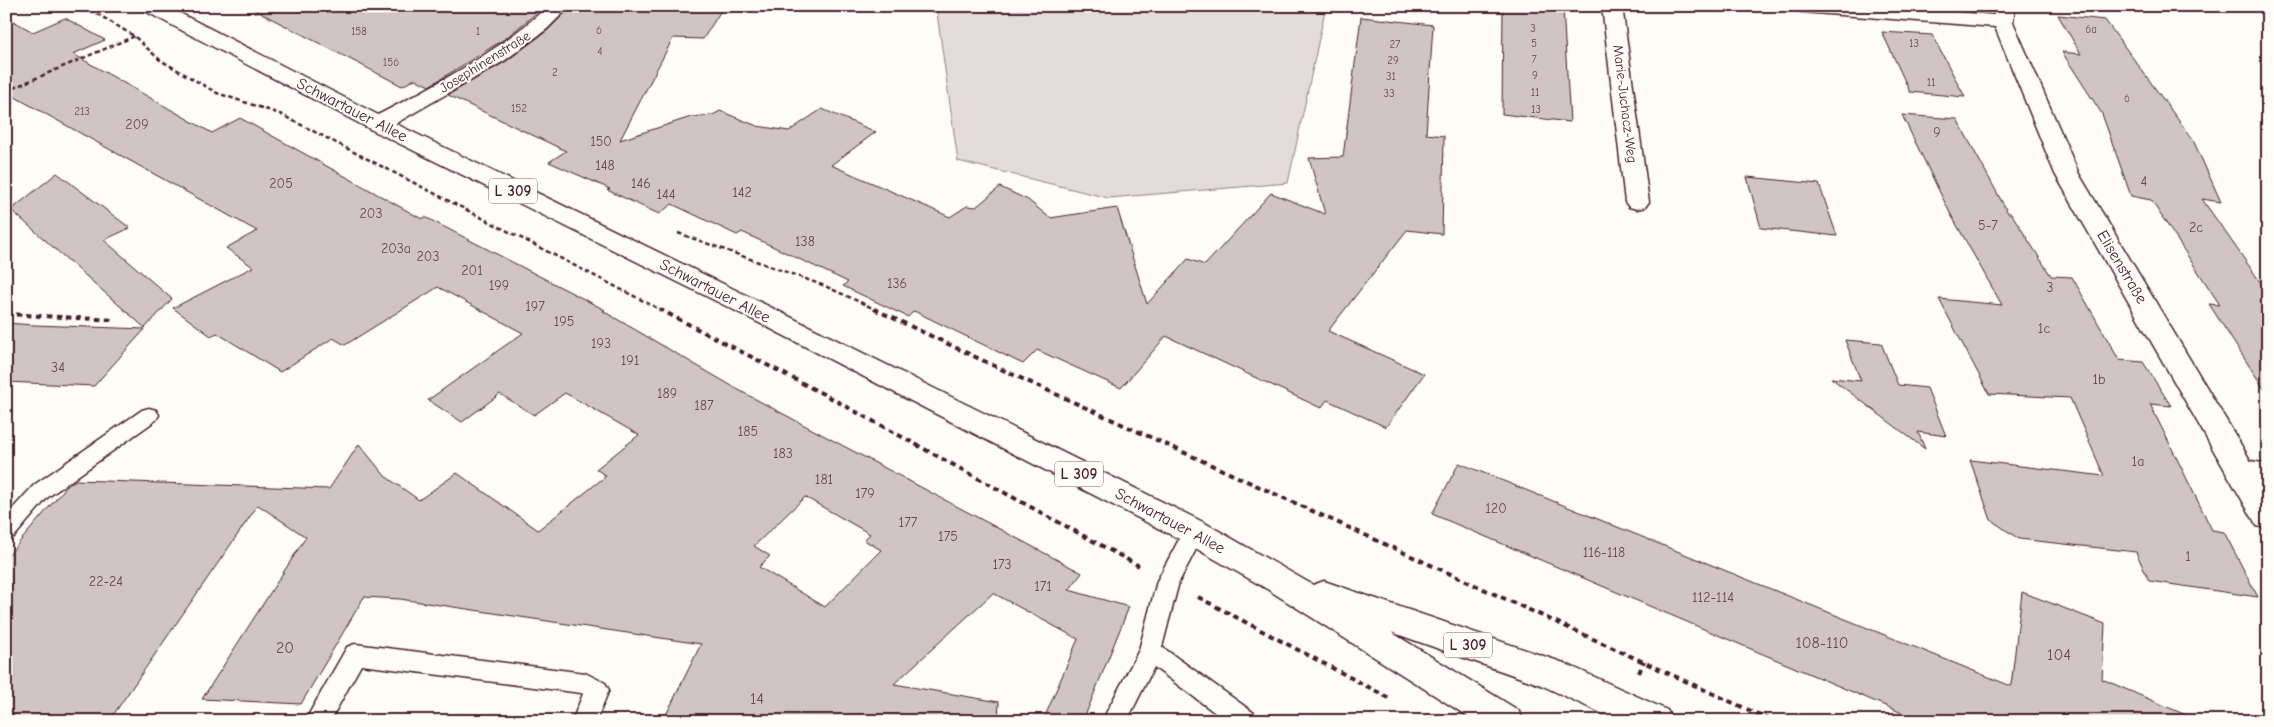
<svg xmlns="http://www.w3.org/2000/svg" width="2274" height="727" viewBox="0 0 2274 727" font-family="'Comic Neue',sans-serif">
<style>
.green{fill:#e3dcda;stroke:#967e82}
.building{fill:#d0c5c4;stroke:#4a1f2b;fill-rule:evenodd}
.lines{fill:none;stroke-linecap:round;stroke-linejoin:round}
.service-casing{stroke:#4a1f2b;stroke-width:3}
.minor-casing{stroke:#4a1f2b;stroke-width:3}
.primary-casing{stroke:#4a1f2b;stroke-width:3}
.path-far1{stroke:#4a1f2b;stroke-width:2.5;stroke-dasharray:4.5 3;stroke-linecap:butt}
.path{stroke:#4a1f2b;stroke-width:4;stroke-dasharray:5.5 4.5;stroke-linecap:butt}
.service{fill:#fdfcf7;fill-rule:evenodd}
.minor{fill:#fdfcf7;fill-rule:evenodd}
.primary{fill:#fdfcf7;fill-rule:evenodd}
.labels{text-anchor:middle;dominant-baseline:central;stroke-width:4;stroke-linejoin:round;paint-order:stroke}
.far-number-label{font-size:11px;fill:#6c4851}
.far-street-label{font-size:14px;fill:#4a1f2b;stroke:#fdfcf7}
.number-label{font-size:14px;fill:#6c4851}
.shield{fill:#fdfcf7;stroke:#806168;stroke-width:1}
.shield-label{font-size:15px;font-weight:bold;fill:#4a1f2b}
.street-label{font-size:16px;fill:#4a1f2b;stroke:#fdfcf7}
.near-number-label{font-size:16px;fill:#6c4851}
</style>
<rect width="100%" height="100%" fill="#fdfcf7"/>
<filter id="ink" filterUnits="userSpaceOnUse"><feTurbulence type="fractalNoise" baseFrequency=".02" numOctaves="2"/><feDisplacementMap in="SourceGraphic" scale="10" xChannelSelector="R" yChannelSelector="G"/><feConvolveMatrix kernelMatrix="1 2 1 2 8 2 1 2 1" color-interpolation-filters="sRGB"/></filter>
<g filter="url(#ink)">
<path class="green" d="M936 6H1326L1288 183 1108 198 958 161Z"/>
<path class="building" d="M247 6H545L506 38 439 80 429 86 415 79 402 86Z
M572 6 683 10 685 6H724L703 39 673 38 620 140 691 117 713 115 720 111 757 126 789 131 822 109 876 132 831 165 950 217 967 206 976 207 1000 187 1028 200 1050 218 1117 208 1147 304 1188 259 1205 265 1271 193 1325 214 1309 158 1343 157 1361 17 1433 25 1426 134 1444 136 1442 234 1407 230 1328 331 1424 374 1386 427 1327 400 1321 408 1166 336 1121 388 1037 350 1023 364 914 311 908 317 843 286 848 282 742 232 737 235 672 204 659 214 607 190 610 189 549 162 566 151 448 95 505 62 548 30Z
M1503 6 1563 9 1570 122 1502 114Z
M2058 15 2105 20 2193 140 2221 202 2202 199 2268 293V395L2209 304 2220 305 2151 200 2131 196 2102 114 2062 52 2081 54Z
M6 17 33 32 65 18 105 40 73 54 212 133 240 118 422 219 425 217 605 310 603 311 744 393 1082 573 1069 590 1129 607 1083 721H1043L1078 639 993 593 894 684 999 702 998 721H663L701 644 400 599 364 597 301 704 202 699 306 537 258 505 109 721H6V558L67 486 76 480 329 489 359 444 385 476 419 500 457 473 538 530 606 476 596 469 639 435 565 393 534 415 500 394 462 422 428 400 523 333 438 287 345 345 333 338 280 372 217 333 211 336 173 308 253 267 226 248 257 231 6 92ZM805 497 870 534 864 540 881 550 825 607 759 567 770 556 754 546Z
M1882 32 1932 35 1965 97 1910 92Z
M1902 115 1957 119 2008 213H2011L2051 276 2072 277 2119 360 2143 362 2171 406 2150 404 2212 530 2224 532 2258 597 2149 581 2136 552 2019 539 1991 520 1970 460 2104 476 2070 398 1989 394 1939 299 2002 305 1950 213Z
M57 173 130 228 104 240 172 299 145 328 11 210Z
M1747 177 1819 184 1837 236 1761 228Z
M6 323 34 325 145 329 94 386 6 382Z
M1845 340 1881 343 1898 385 1927 388 1946 436 1918 432 1925 449 1831 378 1861 381Z
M1459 463 2011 686 2022 592 2105 624 2102 679 2200 721H1921L1432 514Z"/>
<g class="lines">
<g class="service-casing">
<path id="service" d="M149 408 156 410 159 415 156 420 48 497 14 537 6 539V516L34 485 142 410Z
M2239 459 2268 464V480L2232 472 2229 467 2232 462Z
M1194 523 1202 526 1205 532 1179 582 1162 647 1254 713 1257 721H1226L1154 667 1127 721H1102L1139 650 1157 581 1186 526Z
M355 644 585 673 605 683 609 690 596 721H572L583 694 581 693 361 665 330 721H305L347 647Z"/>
</g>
<g class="minor-casing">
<path id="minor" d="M548 6H570L547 29 504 61 386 129 378 131 370 129 367 124 370 119C433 86 496 54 548 6Z
M1602 6H1622L1649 202 1645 207 1637 209 1629 207 1625 202Z
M1792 6H1880L1994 15 1995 6H2015L2013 22 2079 174 2268 490V529L2257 526 2055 174 1995 27 1802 12 1795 10Z"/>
</g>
<g class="primary-casing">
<path id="primary" d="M140 6H166L386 119 748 296 1205 523 1313 585 1324 581 1564 663 1667 710 1673 721H1618L1541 685 1391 632 1518 710 1524 721H1475L1267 589 1183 541 730 308 370 129 143 10Z"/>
</g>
<path class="path-far1" d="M84 6 134 36 160 60 217 93 280 114 661 310
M6 91 135 36
M678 233 825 286 877 310"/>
<path class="path" d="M659 309 827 396 1139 566
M874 309 1003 370 1773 721
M6 314 114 320
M1198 597 1391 699
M1639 673 1644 661"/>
<use href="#service" class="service"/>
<use href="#minor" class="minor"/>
<use href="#primary" class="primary"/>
</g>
</g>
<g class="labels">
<g class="far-number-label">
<text x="1533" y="28">3</text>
<text x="2091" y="29">6a</text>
<text x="599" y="30">6</text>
<text x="359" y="31">158</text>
<text x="478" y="31">1</text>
<text x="1534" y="43">5</text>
<text x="1914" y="43">13</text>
<text x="1395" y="44">27</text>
<text x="600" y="51">4</text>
<text x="1534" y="59">7</text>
<text x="1393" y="60">29</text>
<text x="391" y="62">156</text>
<text x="555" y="72">2</text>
<text x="1535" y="75">9</text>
<text x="1391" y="76">31</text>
<text x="1931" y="82">11</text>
<text x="1535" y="92">11</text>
<text x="1389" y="93">33</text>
<text x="2127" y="98">6</text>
<text x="519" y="108">152</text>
<text x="1536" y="109">13</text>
<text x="82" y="111">213</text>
</g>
<g class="far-street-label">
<text transform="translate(485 62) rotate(-32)">Josephinenstraße</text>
<text transform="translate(1625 104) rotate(83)">Marie-Juchacz-Weg</text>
</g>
<g class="number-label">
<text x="137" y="124">209</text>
<text x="1937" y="132">9</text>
<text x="601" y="141">150</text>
<text x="605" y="165">148</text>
<text x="2144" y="181">4</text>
<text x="281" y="183">205</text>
<text x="641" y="183">146</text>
<text x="742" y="192">142</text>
<text x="666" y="194">144</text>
<text x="371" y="213">203</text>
<text x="1988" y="225">5-7</text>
<text x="2196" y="227">2c</text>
<text x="805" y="241">138</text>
<text x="396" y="248">203a</text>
<text x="428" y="256">203</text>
<text x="472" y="270">201</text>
<text x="897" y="283">136</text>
<text x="499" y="285">199</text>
<text x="2050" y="287">3</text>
<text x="535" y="306">197</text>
<text x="564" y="321">195</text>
<text x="2044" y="328">1c</text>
<text x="601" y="343">193</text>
<text x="630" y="360">191</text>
<text x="58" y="367">34</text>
<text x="2099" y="379">1b</text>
<text x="667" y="393">189</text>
<text x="704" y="405">187</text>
<text x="748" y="431">185</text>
<text x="783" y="453">183</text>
<text x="2138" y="461">1a</text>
<text x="824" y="479">181</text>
<text x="865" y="493">179</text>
<text x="1496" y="508">120</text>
<text x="908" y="522">177</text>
<text x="948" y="536">175</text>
<text x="1604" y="552">116-118</text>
<text x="2188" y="556">1</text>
<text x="1002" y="564">173</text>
<text x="106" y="581">22-24</text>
<text x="1043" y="586">171</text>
<text x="1713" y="597">112-114</text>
</g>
<g class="shield">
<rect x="489" y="178.5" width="48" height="25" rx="4"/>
<rect x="1055" y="461.5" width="48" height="25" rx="4"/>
<rect x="1444" y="632.5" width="48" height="25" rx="4"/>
</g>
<g class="shield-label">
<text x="513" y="191">L 309</text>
<text x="1079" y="474">L 309</text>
<text x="1468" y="645">L 309</text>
</g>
<g class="street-label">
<text transform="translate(352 110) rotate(27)">Schwartauer Allee</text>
<text transform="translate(2122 267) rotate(59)">Elisenstraße</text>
<text transform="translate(715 291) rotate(27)">Schwartauer Allee</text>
<text transform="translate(1170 521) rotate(28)">Schwartauer Allee</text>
</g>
<g class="near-number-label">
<text x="1822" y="643">108-110</text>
<text x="285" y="648">20</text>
<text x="2059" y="655">104</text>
<text x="757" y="699">14</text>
</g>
</g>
<rect width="2274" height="727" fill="none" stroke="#fdfcf7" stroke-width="25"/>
<rect x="12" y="12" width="2249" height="702" fill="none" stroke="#4a1f2b" stroke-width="2" filter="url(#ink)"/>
</svg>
